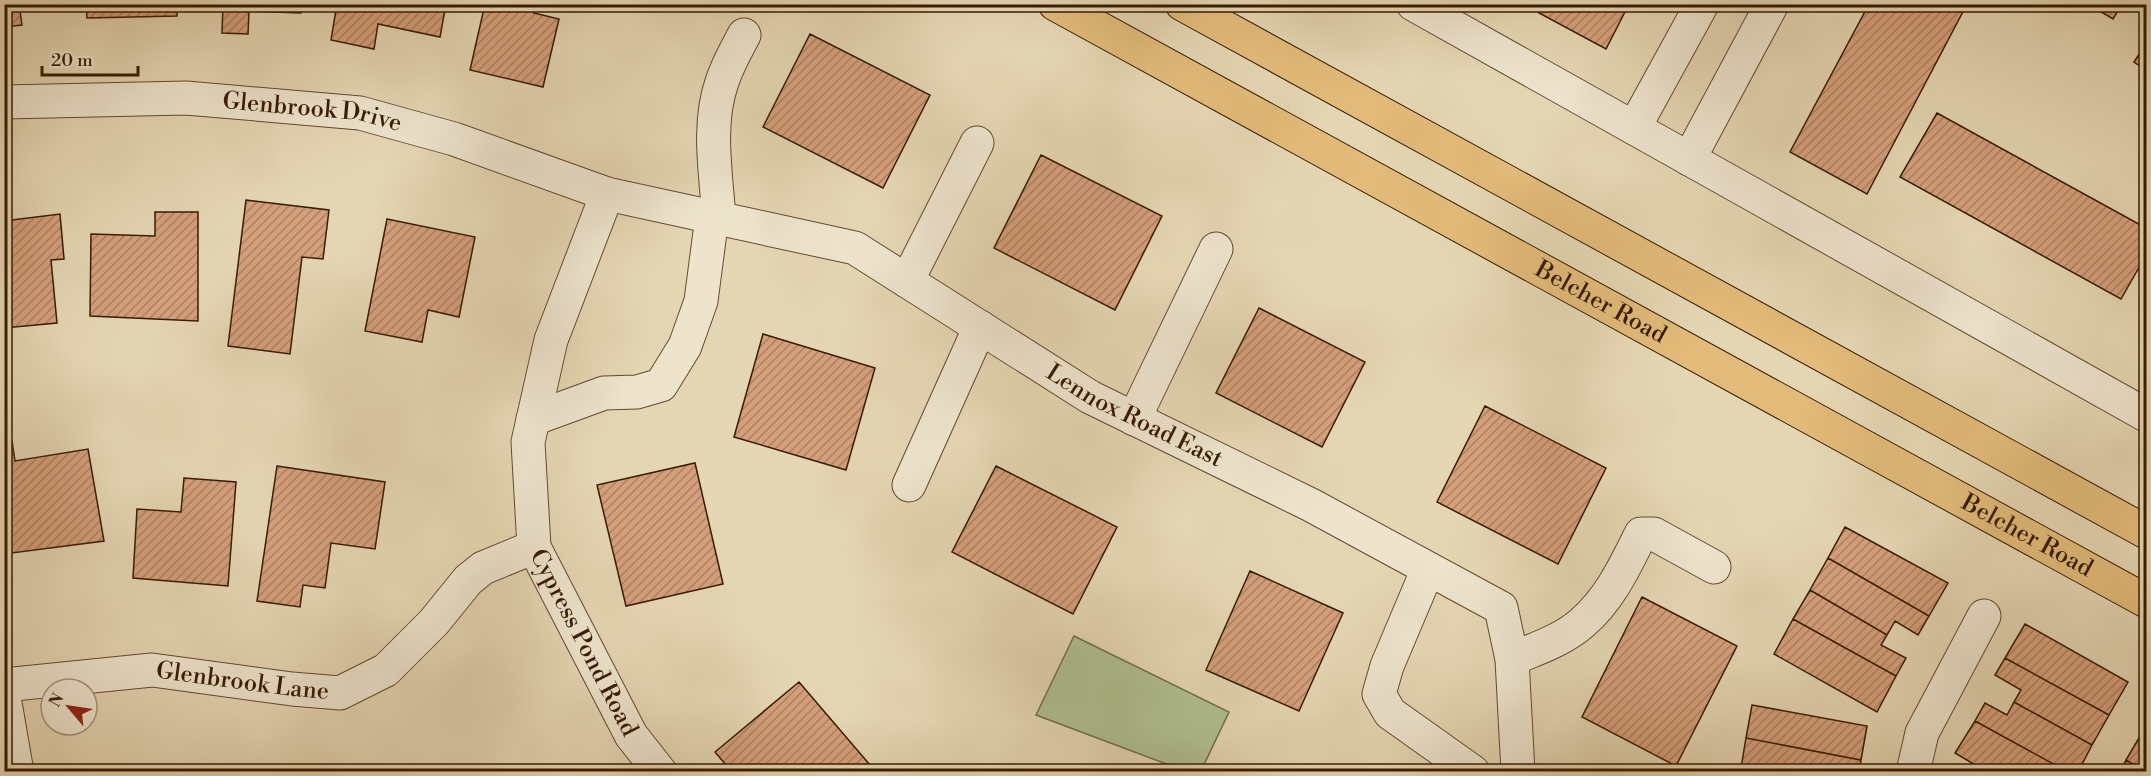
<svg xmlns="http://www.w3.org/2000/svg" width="2151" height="776" viewBox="0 0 2151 776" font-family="'Libre Bodoni',serif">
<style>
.pitch{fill:#afbf90;stroke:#736d48;stroke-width:1.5}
.building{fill:url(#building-hatch);stroke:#371b00;stroke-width:1.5}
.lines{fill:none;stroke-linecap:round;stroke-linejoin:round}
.minor-casing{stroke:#624a2d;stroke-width:35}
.major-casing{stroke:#371b00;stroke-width:35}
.minor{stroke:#eee4ce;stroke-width:33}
.major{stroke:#e2bb7a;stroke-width:33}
.labels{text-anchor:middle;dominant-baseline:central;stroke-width:4.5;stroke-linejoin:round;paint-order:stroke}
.street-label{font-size:24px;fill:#371b00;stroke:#eee4ce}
</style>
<defs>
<pattern id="building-hatch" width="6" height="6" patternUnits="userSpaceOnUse" patternTransform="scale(1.5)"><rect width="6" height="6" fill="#d59f7b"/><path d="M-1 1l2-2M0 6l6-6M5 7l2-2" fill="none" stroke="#ae8162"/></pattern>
</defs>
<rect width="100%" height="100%" fill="#e5d6b3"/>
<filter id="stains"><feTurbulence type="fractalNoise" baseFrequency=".00333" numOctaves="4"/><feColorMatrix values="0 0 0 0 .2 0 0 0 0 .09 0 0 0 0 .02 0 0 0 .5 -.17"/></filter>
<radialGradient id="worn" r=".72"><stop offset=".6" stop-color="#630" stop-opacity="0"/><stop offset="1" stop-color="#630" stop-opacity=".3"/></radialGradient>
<path class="pitch" d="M1074 636 1229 712 1201 771H1185L1036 715Z"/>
<path class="building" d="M4 4H19L22 25 4 27Z
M86 4H177V16L87 18Z
M223 4H302L301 13 249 11 248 34 222 33Z
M337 4H446L440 37 378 24 374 49 331 40Z
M485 4H536L534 13 559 19 543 87 470 70Z
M1544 4H1629L1606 49 1539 13Z
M1869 4H1967L1867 194 1790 152Z
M2088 4H2122L2113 19Z
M810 34 930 95 883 188 763 127Z
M2146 43V70L2134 62Z
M1937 113 2146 228V255L2121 299 1900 177Z
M1041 155 1162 216 1115 310 994 248Z
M246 200 329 210 323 259 302 257 290 354 228 346Z
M155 212H198V321L90 316 91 234 155 236Z
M60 214 64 259 51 260 57 323 4 328V221Z
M387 219 475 237 459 317 428 310 422 342 365 331Z
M1259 308 1365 362 1322 447 1216 393Z
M763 334 875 368 846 470 734 437Z
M1485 406 1606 468 1558 564 1437 502Z
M12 441 15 461 88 449 104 541 4 554V442Z
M695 463 723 584 626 606 597 485Z
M277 466 385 482 375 549 331 543 325 588 303 585 300 607 257 601Z
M996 466 1117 527 1073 614 952 552Z
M184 478 236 482 228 586 133 578 137 509 181 512Z
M1845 527 1948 583 1929 616 1828 558Z
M1828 558 1929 616 1918 635 1895 621 1887 635 1810 590Z
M1250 571 1343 613 1299 711 1206 670Z
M1810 590 1887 635 1881 645 1906 658 1896 676 1793 619Z
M1642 597 1737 646 1676 766 1582 717Z
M1793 619 1896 676 1877 712 1774 654Z
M2025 624 2128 682 2109 715 2005 658Z
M2005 658 2109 715 2092 745 2014 702 2021 690 1995 675Z
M799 682 876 772H732L715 752Z
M2014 702 2092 745 2078 772H2068L1975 721 1985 703 2007 715Z
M1752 705 1867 726 1861 760 1746 738Z
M1975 721 2068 772H1987L1955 753Z
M2143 731 2146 733V772L2126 760Z
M1746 738 1861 760 1859 772H1762L1741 768Z
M2126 760 2146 772H2120Z"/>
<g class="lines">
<g class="minor-casing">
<g id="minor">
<path d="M1413 4 2146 415"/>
<path id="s1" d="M4 102 186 98 360 113 454 139 607 194 855 248 1090 397 1311 505 1501 608 1512 659 1518 772"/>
<path d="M1634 128 1702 4"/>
<path d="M1689 159 1772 4"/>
<path id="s2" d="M607 194 551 340 528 442 534 547 631 735 660 772"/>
<path d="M719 218C716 174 707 124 722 82 727 66 736 50 744 35"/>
<path d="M907 281 977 143"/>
<path d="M533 419 604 393 637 392 661 385 685 346 701 301 712 217"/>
<path d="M1134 419 1216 249"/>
<path d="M909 485 980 327"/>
<path d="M1428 569 1387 666 1379 694 1390 713 1473 772"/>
<path d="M1512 659C1535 649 1563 640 1582 623 1610 599 1625 566 1641 534H1654L1714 567"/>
<path id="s3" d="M4 685 152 670 292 689 340 693 386 670 434 622 468 580 483 568 534 547"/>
<path d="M4 697 17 772"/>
<path d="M1913 772 1922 733 1984 616"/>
</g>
</g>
<g class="major-casing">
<g id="major">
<path id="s4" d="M1055 4 2146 601"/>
<path d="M1182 4 2146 532"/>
</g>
</g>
<use href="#minor" class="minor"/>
<use href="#major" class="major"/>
</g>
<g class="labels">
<g class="street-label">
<text stroke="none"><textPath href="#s1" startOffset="309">Glenbrook Drive</textPath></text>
<text stroke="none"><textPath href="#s4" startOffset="622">Belcher Road</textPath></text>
<text stroke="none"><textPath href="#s1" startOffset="1197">Lennox Road East</textPath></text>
<text stroke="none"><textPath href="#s4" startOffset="1108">Belcher Road</textPath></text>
<text stroke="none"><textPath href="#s2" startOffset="474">Cypress Pond Road</textPath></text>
<text stroke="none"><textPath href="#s3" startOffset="240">Glenbrook Lane</textPath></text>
</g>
</g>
<rect width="2151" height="776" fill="none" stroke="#e5d6b3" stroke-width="24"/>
<rect x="6" y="6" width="2139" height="764" fill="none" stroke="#371b00" stroke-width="3"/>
<rect x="12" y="12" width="2127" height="752" fill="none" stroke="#371b00" stroke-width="1.5"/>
<g transform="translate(69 707) rotate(299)"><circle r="28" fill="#eee4ce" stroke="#a5947c" stroke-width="1.5"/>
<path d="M0-4.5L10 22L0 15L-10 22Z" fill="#8f2418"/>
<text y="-9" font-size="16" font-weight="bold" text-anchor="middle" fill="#371b00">N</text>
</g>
<path d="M42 66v9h96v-9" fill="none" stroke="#371b00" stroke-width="3"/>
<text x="51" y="66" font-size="18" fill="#371b00" stroke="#eee4ce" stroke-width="4.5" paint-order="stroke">20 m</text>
<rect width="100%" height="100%" filter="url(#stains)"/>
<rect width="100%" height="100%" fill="url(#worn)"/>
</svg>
